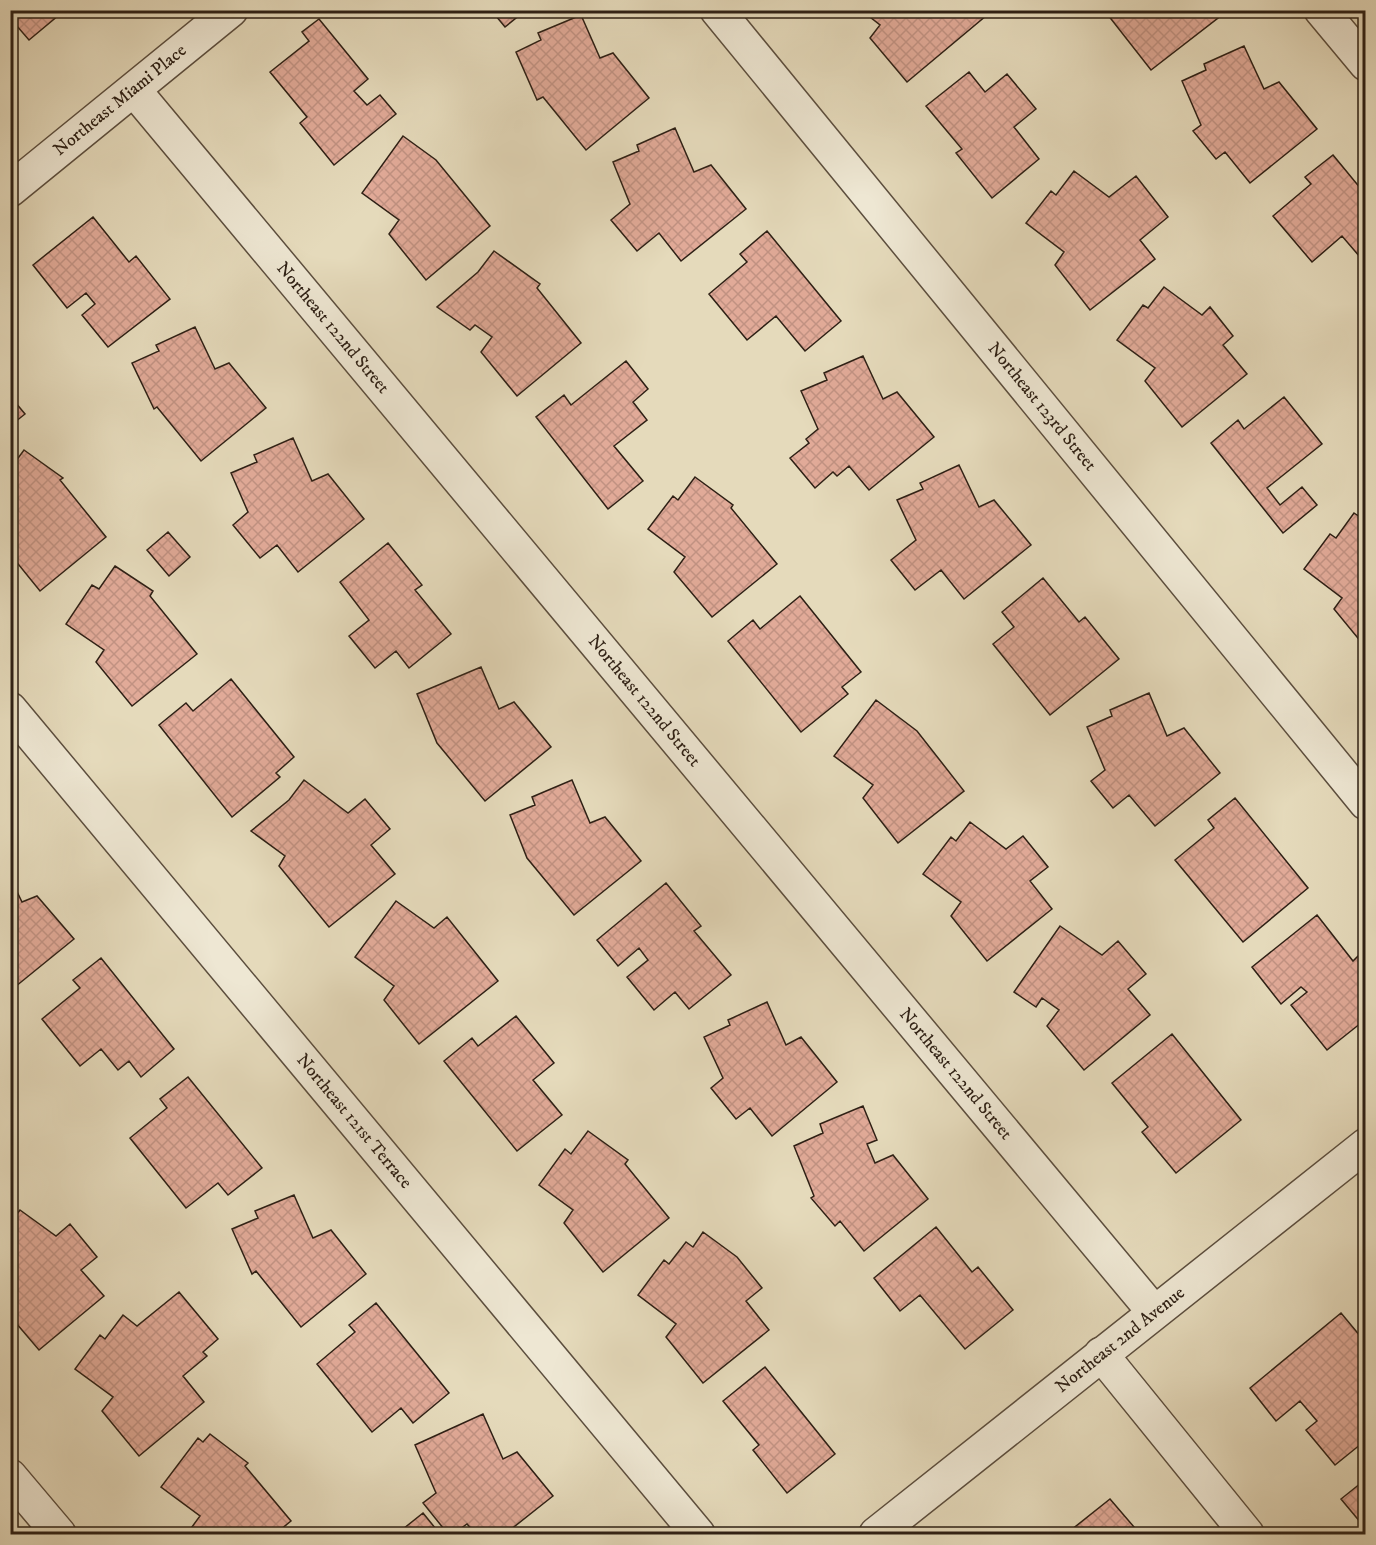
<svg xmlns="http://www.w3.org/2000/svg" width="1376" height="1545" viewBox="0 0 1376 1545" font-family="'IM FELL DW Pica',serif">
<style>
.building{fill:url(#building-cross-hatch);stroke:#2e2015;stroke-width:1.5}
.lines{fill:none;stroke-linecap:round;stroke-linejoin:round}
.minor-casing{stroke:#5c4e3e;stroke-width:36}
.minor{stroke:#eee7d3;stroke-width:33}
.labels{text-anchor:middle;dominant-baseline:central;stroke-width:4.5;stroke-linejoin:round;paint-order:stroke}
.street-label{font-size:18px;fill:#2e2015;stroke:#eee7d3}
</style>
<defs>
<pattern id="building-cross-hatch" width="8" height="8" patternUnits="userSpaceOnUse" patternTransform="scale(1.5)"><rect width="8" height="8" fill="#e1aa98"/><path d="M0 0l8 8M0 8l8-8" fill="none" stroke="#c19282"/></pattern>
</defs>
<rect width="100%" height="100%" fill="#e5dabb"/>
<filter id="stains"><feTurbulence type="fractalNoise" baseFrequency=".00333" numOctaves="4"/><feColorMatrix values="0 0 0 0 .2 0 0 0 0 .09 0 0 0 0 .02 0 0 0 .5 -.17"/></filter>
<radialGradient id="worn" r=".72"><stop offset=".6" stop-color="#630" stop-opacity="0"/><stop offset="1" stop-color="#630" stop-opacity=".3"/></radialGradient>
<path class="building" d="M10 10H65L29 40 10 18Z
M491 10H526L505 27Z
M861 10H993L907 82 870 38 880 25Z
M1104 10H1212L1218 18 1151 70Z
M581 15 600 58 613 53 649 98 586 150 543 97 537 100 516 52 541 40 538 33Z
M319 19 368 79 354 91 367 105 380 95 396 114 334 165 300 123 307 117 270 72 309 41 302 32Z
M1244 46 1264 89 1279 82 1317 129 1250 183 1225 152 1216 159 1193 131 1201 125 1182 81 1206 70 1204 64Z
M969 72 985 92 1007 74 1036 109 1014 127 1039 159 992 198 956 153 962 149 926 106Z
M675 128 694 172 711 165 746 209 681 261 659 233 637 251 611 220 630 204 613 162 639 151 637 145Z
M403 136 436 160 490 226 426 280 389 234 399 220 362 193Z
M1333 155 1366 195V264L1342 236 1312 262 1273 216 1311 184 1305 177Z
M1074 171 1109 197 1136 176 1168 217 1140 240 1155 259 1090 310 1055 265 1064 252 1026 223 1051 191 1056 195Z
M93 217 129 262 136 256 170 299 108 347 82 315 95 304 86 293 67 308 33 265Z
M767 231 841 321 805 351 776 316 747 340 709 294 747 262 740 254Z
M494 251 540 284 537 288 581 343 517 396 481 352 492 337 475 325 470 330 437 307 478 272Z
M1164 287 1202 315 1210 307 1233 336 1223 345 1247 374 1182 427 1145 381 1155 368 1117 340 1143 305 1148 308Z
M195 327 215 369 229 363 266 408 201 461 157 407 154 409 132 363 159 351 156 345Z
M863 356 883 399 897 392 934 437 869 490 849 466 837 476 833 472 815 488 790 458 809 443 806 439 818 429 801 391 827 380 824 373Z
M626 361 648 389 633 402 647 420 614 446 643 481 608 509 536 417 564 395 571 405Z
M10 396 25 414 10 426Z
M1284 397 1322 444 1267 488 1280 505 1302 487 1317 505 1283 533 1211 443 1238 420 1244 429Z
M293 438 312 481 328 474 364 519 298 572 277 545 260 558 233 525 248 512 231 473 257 462 254 455Z
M24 450 63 478 60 480 106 537 40 591 10 554V538L15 531 10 528V469Z
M959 465 979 507 994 500 1031 545 964 599 941 570 915 590 891 560 916 540 897 500 923 489 920 483Z
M695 477 733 505 731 508 777 564 712 617 674 572 685 557 648 529 673 496 678 500Z
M1354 513 1366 521V648L1334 609 1342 598 1304 569 1330 534 1336 538Z
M168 532 190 557 169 576 147 550Z
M388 543 422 585 415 590 451 634 409 668 396 651 375 668 349 636 369 620 340 582Z
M115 566 153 591 150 596 197 654 132 706 96 662 104 650 66 624 92 585 99 589Z
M1043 578 1079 622 1085 617 1119 659 1050 715 993 644 1014 627 1002 612Z
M800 596 861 672 842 687 848 694 801 732 728 641 753 620 760 629Z
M481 667 499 709 514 702 551 747 485 801 437 743 417 694Z
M231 679 294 757 276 773 280 777 232 817 159 725 186 703 193 711Z
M1149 693 1167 736 1184 728 1220 773 1155 826 1129 795 1113 808 1091 781 1105 770 1087 727 1112 716 1110 710Z
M876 700 917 731 964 791 898 843 863 798 873 785 834 756Z
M304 780 348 813 365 799 390 829 371 845 395 874 329 927 279 866 285 856 251 831 289 800Z
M572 780 590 823 605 817 641 861 574 915 527 858 510 815 535 805 532 797Z
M1235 798 1308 888 1243 942 1175 860 1214 828 1208 820Z
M970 822 1006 849 1023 836 1048 867 1030 881 1052 909 987 961 951 916 961 902 923 874 951 837 956 841Z
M10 877 22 902 37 896 74 939 10 991Z
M666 883 701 926 694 931 731 975 689 1009 675 992 654 1010 627 977 648 960 639 948 618 966 597 940Z
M396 901 434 928 447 917 498 981 419 1044 384 1000 394 986 355 957Z
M1317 915 1353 961 1360 954 1366 961V1019L1327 1050 1291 1005 1307 992 1301 987 1281 1004 1252 967Z
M1060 926 1102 955 1118 941 1146 974 1128 989 1150 1015 1084 1070 1047 1026 1059 1010 1042 998 1036 1007 1014 992Z
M101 958 174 1049 141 1077 129 1061 118 1070 101 1049 80 1066 42 1019 80 988 73 980Z
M767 1002 786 1045 801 1037 837 1082 772 1136 750 1108 736 1119 711 1088 723 1078 704 1037 730 1025 728 1020Z
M516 1016 554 1063 533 1080 562 1115 517 1151 444 1061 472 1038 478 1046Z
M1172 1034 1241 1120 1176 1173 1142 1132 1148 1127 1112 1083Z
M188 1077 262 1168 228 1195 218 1183 186 1208 130 1138 167 1108 160 1099Z
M863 1106 877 1140 867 1144 875 1163 893 1155 928 1199 864 1251 840 1221 835 1226 811 1198 814 1196 794 1146 823 1133 820 1124Z
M588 1131 628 1160 625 1164 669 1218 603 1272 564 1223 573 1210 539 1185 565 1149 571 1154Z
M294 1195 313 1238 331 1230 366 1274 301 1327 256 1271 252 1274 232 1229 258 1218 255 1211Z
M20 1210 56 1236 70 1224 97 1257 81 1270 104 1296 39 1350 10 1316V1223Z
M936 1227 972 1272 978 1267 1013 1310 965 1349 920 1295 900 1311 874 1278Z
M703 1232 737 1257 762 1288 746 1301 769 1330 703 1383 666 1337 676 1324 638 1295 664 1260 669 1264 686 1242 693 1247Z
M179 1292 218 1339 203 1352 207 1356 183 1376 204 1402 139 1456 102 1411 113 1397 75 1369 100 1335 105 1339 123 1315 137 1326Z
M376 1303 449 1393 413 1423 401 1408 372 1432 317 1364 355 1332 349 1325Z
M1341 1313 1366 1343V1440L1335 1465 1306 1430 1317 1421 1300 1401 1276 1421 1250 1388Z
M765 1367 835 1454 787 1493 753 1450 759 1445 723 1401Z
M483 1414 503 1459 517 1452 553 1496 505 1534H476L467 1524 453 1534H448L423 1503 436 1493 415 1445Z
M210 1434 248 1463 245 1466 291 1521 275 1534H192L189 1531 200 1516 161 1487 198 1438 203 1442Z
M1366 1479V1529L1341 1499Z
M1110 1499 1140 1534H1066Z
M423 1513 440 1534H399L398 1533Z"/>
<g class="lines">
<g class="minor-casing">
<g id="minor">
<path id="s1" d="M717 10 1366 803"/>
<path d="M1321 10 1366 64"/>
<path id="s2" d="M134 90 1154 1312"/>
<path id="s3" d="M10 190 231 10"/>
<path id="s4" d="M10 709 698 1534"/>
<path d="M1101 1354 1247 1534"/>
<path d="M10 1476 59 1534"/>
<path id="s5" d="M876 1534 1366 1145"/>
</g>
</g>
<use href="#minor" class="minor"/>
</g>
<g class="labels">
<g class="street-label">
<text stroke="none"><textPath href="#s3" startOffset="142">Northeast Miami Place</textPath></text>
<text stroke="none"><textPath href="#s2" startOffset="310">Northeast 122nd Street</textPath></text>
<text stroke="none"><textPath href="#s1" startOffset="513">Northeast 123rd Street</textPath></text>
<text stroke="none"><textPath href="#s2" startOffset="796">Northeast 122nd Street</textPath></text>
<text stroke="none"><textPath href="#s2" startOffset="1282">Northeast 122nd Street</textPath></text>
<text stroke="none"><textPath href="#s4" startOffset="537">Northeast 121st Terrace</textPath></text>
<text stroke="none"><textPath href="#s5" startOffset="312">Northeast 2nd Avenue</textPath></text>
</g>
</g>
<rect width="1376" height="1545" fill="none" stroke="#e5dabb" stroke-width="36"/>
<rect x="12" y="12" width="1352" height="1521" fill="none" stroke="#2e2015" stroke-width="3"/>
<rect x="18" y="18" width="1340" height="1509" fill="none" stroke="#2e2015" stroke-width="1.5"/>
<rect width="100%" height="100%" filter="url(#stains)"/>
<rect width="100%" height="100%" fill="url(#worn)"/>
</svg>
